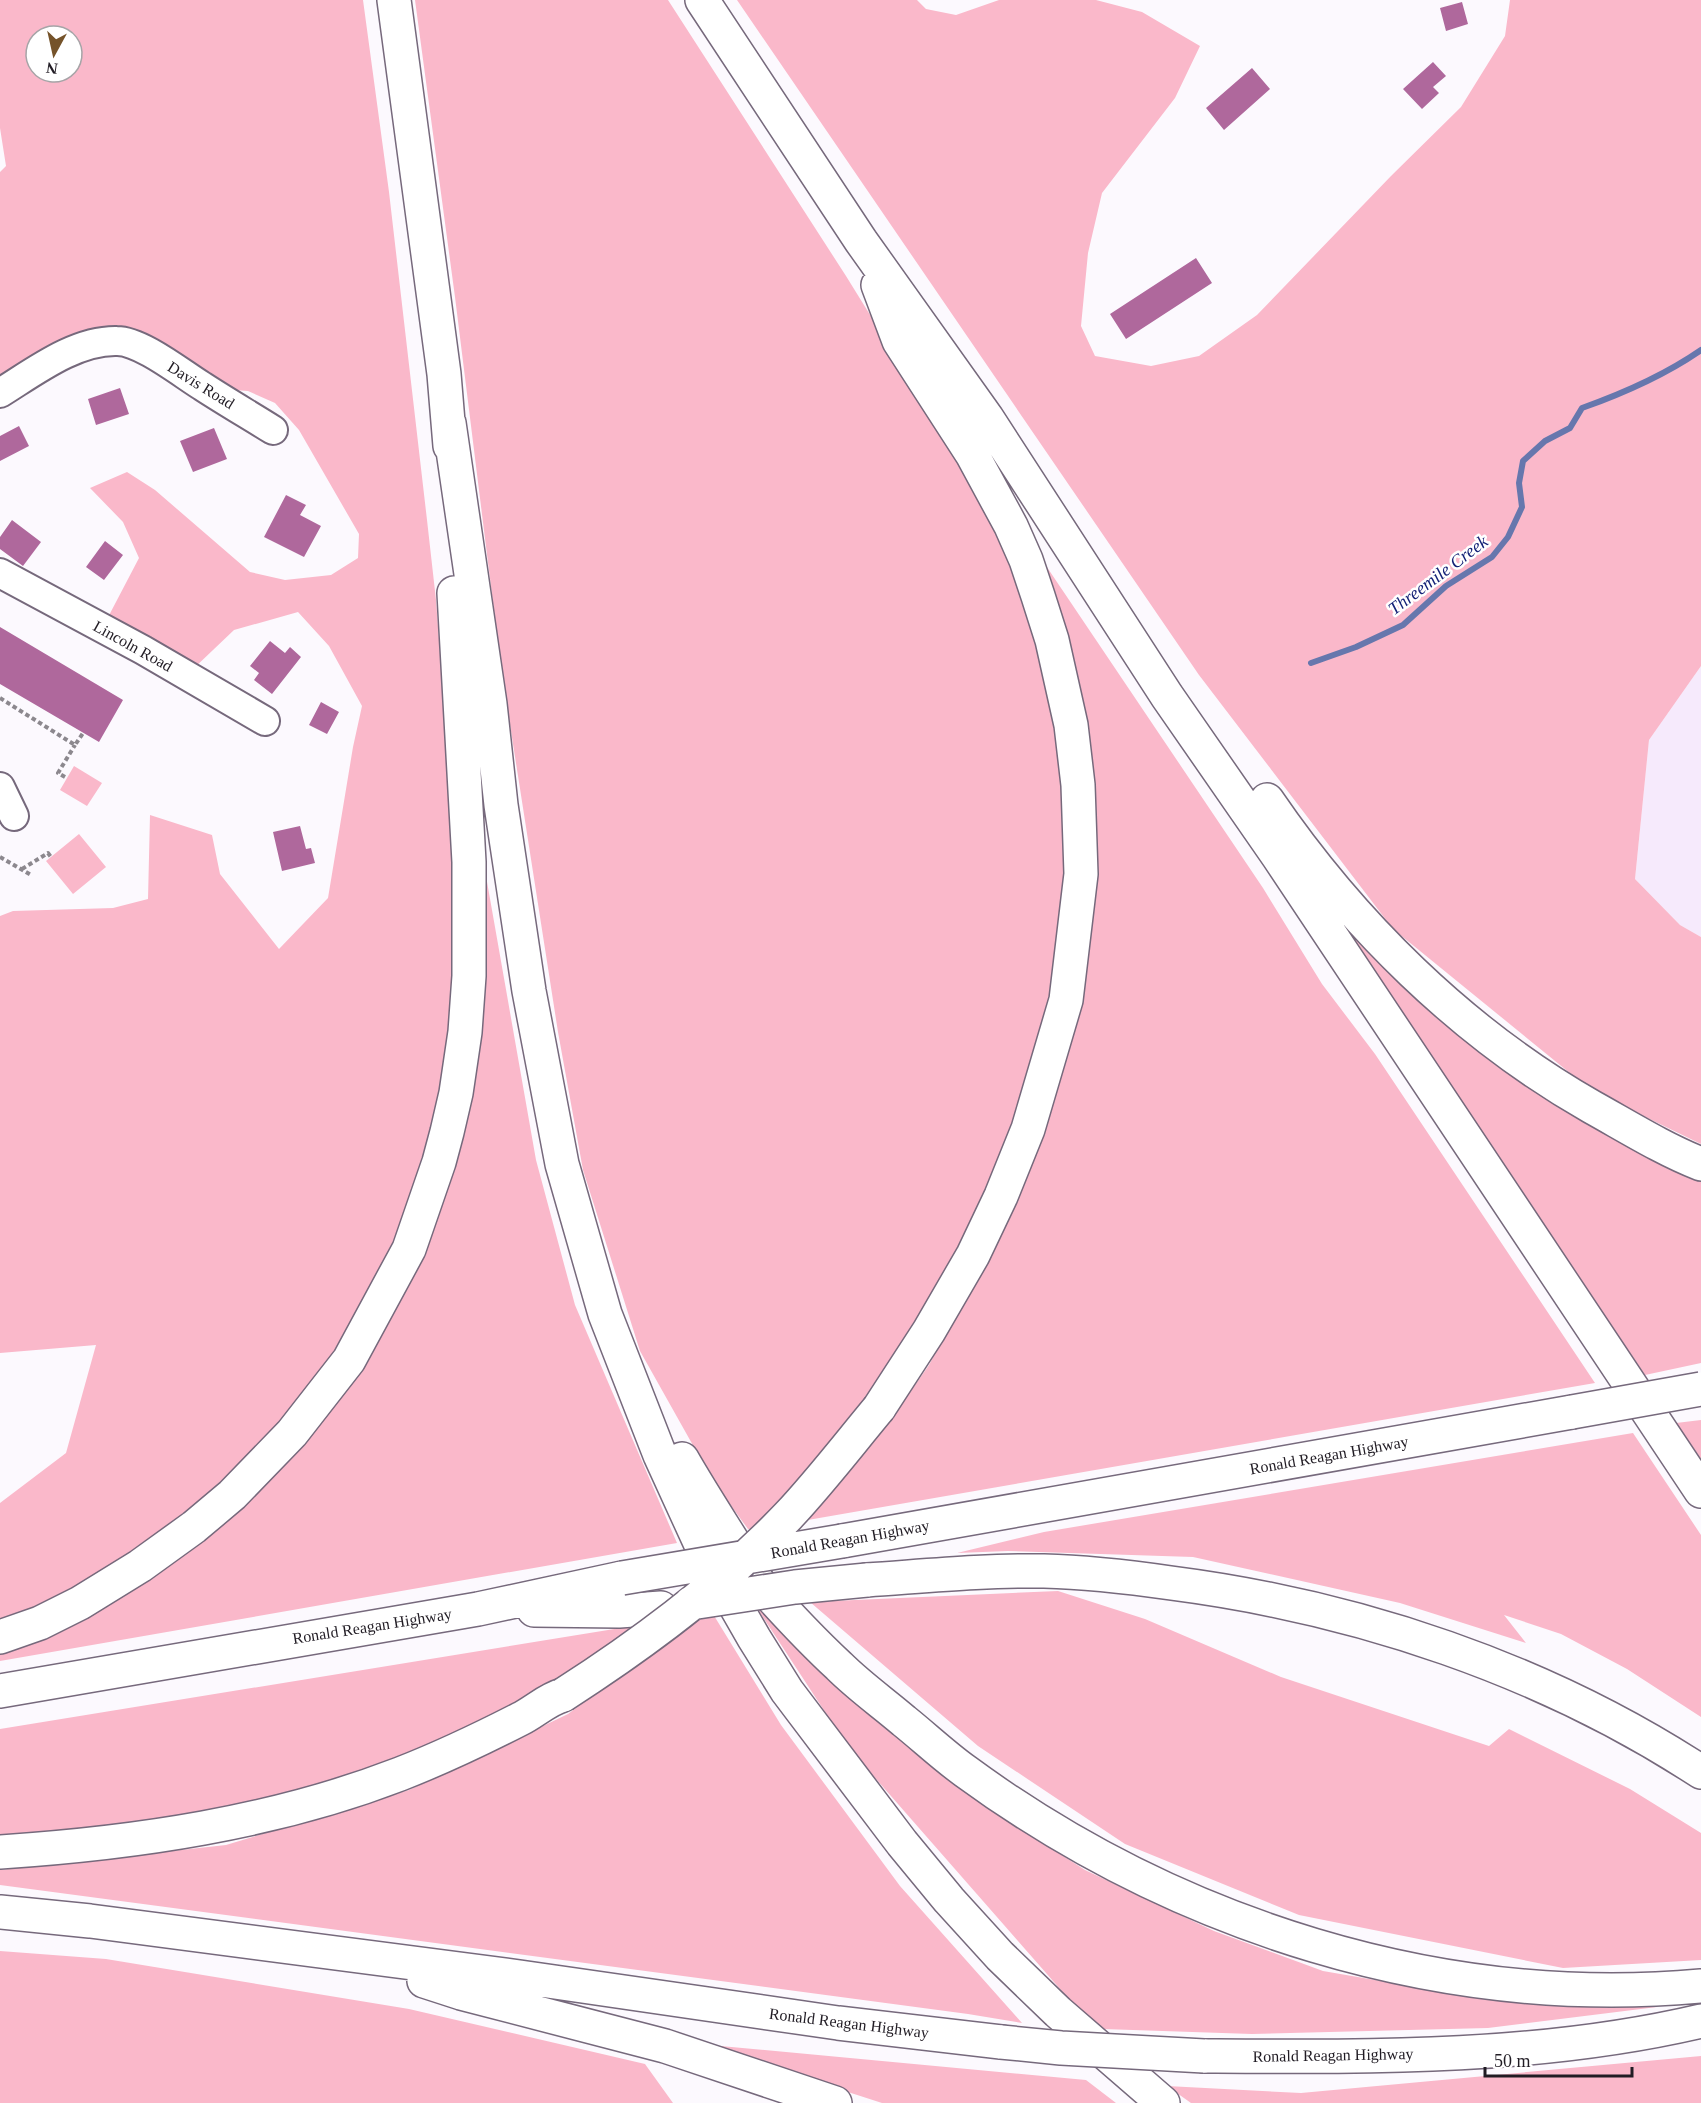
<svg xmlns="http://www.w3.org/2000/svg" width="1701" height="2103" viewBox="0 0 1701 2103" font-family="Georgia,serif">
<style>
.built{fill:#f6eafc}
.green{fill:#fab8ca;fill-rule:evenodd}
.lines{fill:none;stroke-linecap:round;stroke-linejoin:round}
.stream{stroke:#6677ad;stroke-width:6}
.building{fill:#af689c}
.minor-casing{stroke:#76697c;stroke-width:32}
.highway-casing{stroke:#76697c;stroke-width:36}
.path{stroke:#8c888e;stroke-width:4;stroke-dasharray:4.5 3;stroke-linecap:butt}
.minor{stroke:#fff;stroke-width:28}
.highway{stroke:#fff;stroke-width:33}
.highway-bridge-casing{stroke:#76697c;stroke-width:36;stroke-linecap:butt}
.highway-bridge{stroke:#fff;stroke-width:33}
.labels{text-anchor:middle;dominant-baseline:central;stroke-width:5;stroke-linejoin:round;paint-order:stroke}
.street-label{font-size:16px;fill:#211c24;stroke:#fff}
.water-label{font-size:18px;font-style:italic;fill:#152277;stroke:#fff}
</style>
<rect width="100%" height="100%" fill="#fcf9fe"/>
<path class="built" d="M1701 666V937L1680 925 1635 879 1649 740Z"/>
<path class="green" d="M0 0H363L389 192 427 520 436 600 447 745 454 852 455 975 442 1091 409 1206 369 1298 330 1361 281 1425 224 1487 144 1549 36 1611 0 1625V1503L66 1453 96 1345 0 1353V916L13 911 113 908 148 899 150 815 212 835 220 874 279 949 328 898 353 747 362 706 329 646 298 612 234 630 192 670 105 623 139 558 123 522 90 488 127 472 155 490 250 572 285 580 331 575 358 558 359 534 299 430 275 403 248 391 221 389 146 341 0 382V172L6 166 0 128ZM36 36H72V72H36Z
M415 0H668L846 276 950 444 1019 580 1063 750 1068 825 1053 992 1001 1168 947 1282 875 1396 758 1530 748 1529 713 1481 640 1351 583 1170 558 1032 501 667 455 297Z
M737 0H917L926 9 956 15 999 0H1096L1142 12 1200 46 1175 98 1102 193 1088 253 1081 326 1095 356 1151 366 1199 356 1257 315 1391 176 1461 107 1505 36 1510 0H1701V666L1649 740 1635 879 1680 925 1701 937V1144L1592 1091 1393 929 1199 675Z
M1028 539 1263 888 1322 984 1375 1054 1595 1383 802 1521 892 1418 929 1365 1001 1230 1036 1144 1079 1015 1092 888 1094 776 1076 671Z
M74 766 102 783 87 806 60 790Z
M79 834 106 867 73 894 46 861Z
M483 859 536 1160 575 1305 677 1543 0 1661V1654L81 1621 165 1569 268 1478 420 1255Z
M1338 914 1582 1120 1701 1181V1363L1645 1375 1432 1060Z
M1701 1420V1459L1676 1423Z
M1633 1433 1701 1535V1717L1627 1669 1561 1634 1504 1615 1526 1643 1400 1603 1193 1557 1008 1551 957 1553 1044 1532Z
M1058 1591 1145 1619 1281 1677 1489 1746 1509 1729 1630 1789 1701 1833V1960L1563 1968 1299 1915 1125 1844 978 1746 810 1602Z
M757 1608H769L808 1655 938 1772 998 1814 1085 1870 1214 1931 1323 1971 1485 1999 1657 2007 1488 2028 1252 2034 1103 2029 1082 2014 848 1747Z
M713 1614 781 1725 900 1886 1022 2023 968 2014 0 1885V1870L226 1845 409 1790 568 1714 697 1615Z
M645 1624 460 1739 252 1807 0 1841V1729Z
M0 1951 106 1959 409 2009 645 2064 673 2103H0Z
M699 2044 1086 2080 1116 2103H882Z
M1701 2056V2103H1191L1167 2086 1301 2093Z"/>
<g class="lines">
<path class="stream" d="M1311 663 1356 647 1403 625 1446 586 1492 557 1508 537 1522 507 1519 483 1523 461 1545 441 1570 428 1582 408C1624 393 1665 375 1701 350"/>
</g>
<path class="building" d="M1462 2 1468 24 1446 31 1440 8Z
M1433 62 1446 76 1433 87 1439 93 1422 109 1403 89Z
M1252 68 1270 89 1224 130 1206 108Z
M1196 258 1212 283 1126 339 1110 314Z
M120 388 129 414 96 425 88 399Z
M19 426 29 446 0 461V436Z
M214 428 227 459 193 472 180 441Z
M286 495 306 505 300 515 321 526 304 557 264 537Z
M12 520 41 542 23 566 0 549V537Z
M105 541 123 555 104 580 86 567Z
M0 627 123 700 99 742 0 684Z
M270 641 285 653 290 647 301 657 272 694 254 680 259 673 250 666Z
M321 702 339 712 327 734 309 725Z
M300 826 306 849 311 848 315 863 282 871 273 832Z"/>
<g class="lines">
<g class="minor-casing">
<path id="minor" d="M0 393C34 372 75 340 117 341 141 341 181 373 202 386 225 401 249 415 273 430
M0 573 143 650 265 721
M0 787 14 816"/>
</g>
<g class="highway-casing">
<path id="highway" d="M394 0 444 374 450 446
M702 0 861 241 987 418 1167 696 1278 856 1701 1491
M878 285 899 341 972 454 1011 526 1026 560 1038 596 1052 640 1071 725 1078 785 1081 874 1066 1000 1028 1129 1001 1196 973 1255 929 1331 879 1408
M449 423 490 704 501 805 529 991 562 1164 605 1314 660 1455 703 1549 754 1638 787 1691 902 1843 949 1900 1000 1956 1058 2012 1163 2103
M1267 800C1351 923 1462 1033 1592 1107 1628 1127 1663 1149 1701 1164
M682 1459C698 1487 716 1515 733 1542 742 1555 749 1571 759 1583 784 1611 812 1641 839 1666 859 1686 883 1703 904 1721 924 1737 944 1756 965 1771 1175 1925 1440 2010 1701 1986
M842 1541 1572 1412
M867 1580C926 1576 985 1570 1044 1571 1086 1572 1129 1577 1171 1583 1357 1607 1543 1669 1701 1772
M534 1610 619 1611 661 1608
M0 1637 40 1623 80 1603 140 1566 194 1527 232 1495 292 1433 349 1360 409 1249 439 1162 447 1132 456 1093 465 1032 469 976V862L454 593
M0 1691 478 1609 622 1578
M0 1852C136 1843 273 1823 400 1774 441 1758 481 1739 520 1719 534 1712 548 1699 563 1695
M0 1912 90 1921 520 1977 838 2023 1001 2042
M424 1981 461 1993 665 2046 835 2103
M1204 2056C1370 2057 1539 2059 1701 2021"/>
</g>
<path class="path" d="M0 698 75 745 83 733
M65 777 58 773 75 745
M0 857 31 875
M22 869 48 853 51 857"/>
<use href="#minor" class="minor"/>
<use href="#highway" class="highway"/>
<g class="highway-bridge-casing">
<path id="highway-bridge" d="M1572 1412 1701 1389
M622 1578 842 1541
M691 1603 795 1587 867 1580
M563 1695C644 1643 721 1586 788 1516 820 1482 849 1444 879 1408
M1001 2042 1061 2048 1204 2056"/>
</g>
<use href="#highway-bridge" class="highway-bridge"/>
</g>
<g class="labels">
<g class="street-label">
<text transform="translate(201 385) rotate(32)">Davis Road</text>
<text transform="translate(133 646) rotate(29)">Lincoln Road</text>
<text transform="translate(1329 1455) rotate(-10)">Ronald Reagan Highway</text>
<text transform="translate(850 1539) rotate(-10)">Ronald Reagan Highway</text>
<text transform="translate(372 1626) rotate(-9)">Ronald Reagan Highway</text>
<text transform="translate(849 2023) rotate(7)">Ronald Reagan Highway</text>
<text transform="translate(1333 2055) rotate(-1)">Ronald Reagan Highway</text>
</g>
<g class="water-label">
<text transform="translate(1438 575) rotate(-37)">Threemile Creek</text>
</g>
</g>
<g transform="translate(54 54) rotate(188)"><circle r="28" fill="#ffffff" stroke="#a6a4a7" stroke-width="1.5"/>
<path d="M0-4.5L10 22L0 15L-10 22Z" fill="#75532a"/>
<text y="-9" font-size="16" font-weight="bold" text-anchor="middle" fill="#211c24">N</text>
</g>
<path d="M1485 2067v9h147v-9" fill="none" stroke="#211c24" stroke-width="3"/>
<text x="1494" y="2067" font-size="18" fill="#211c24" stroke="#ffffff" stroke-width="4.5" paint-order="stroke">50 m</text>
</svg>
